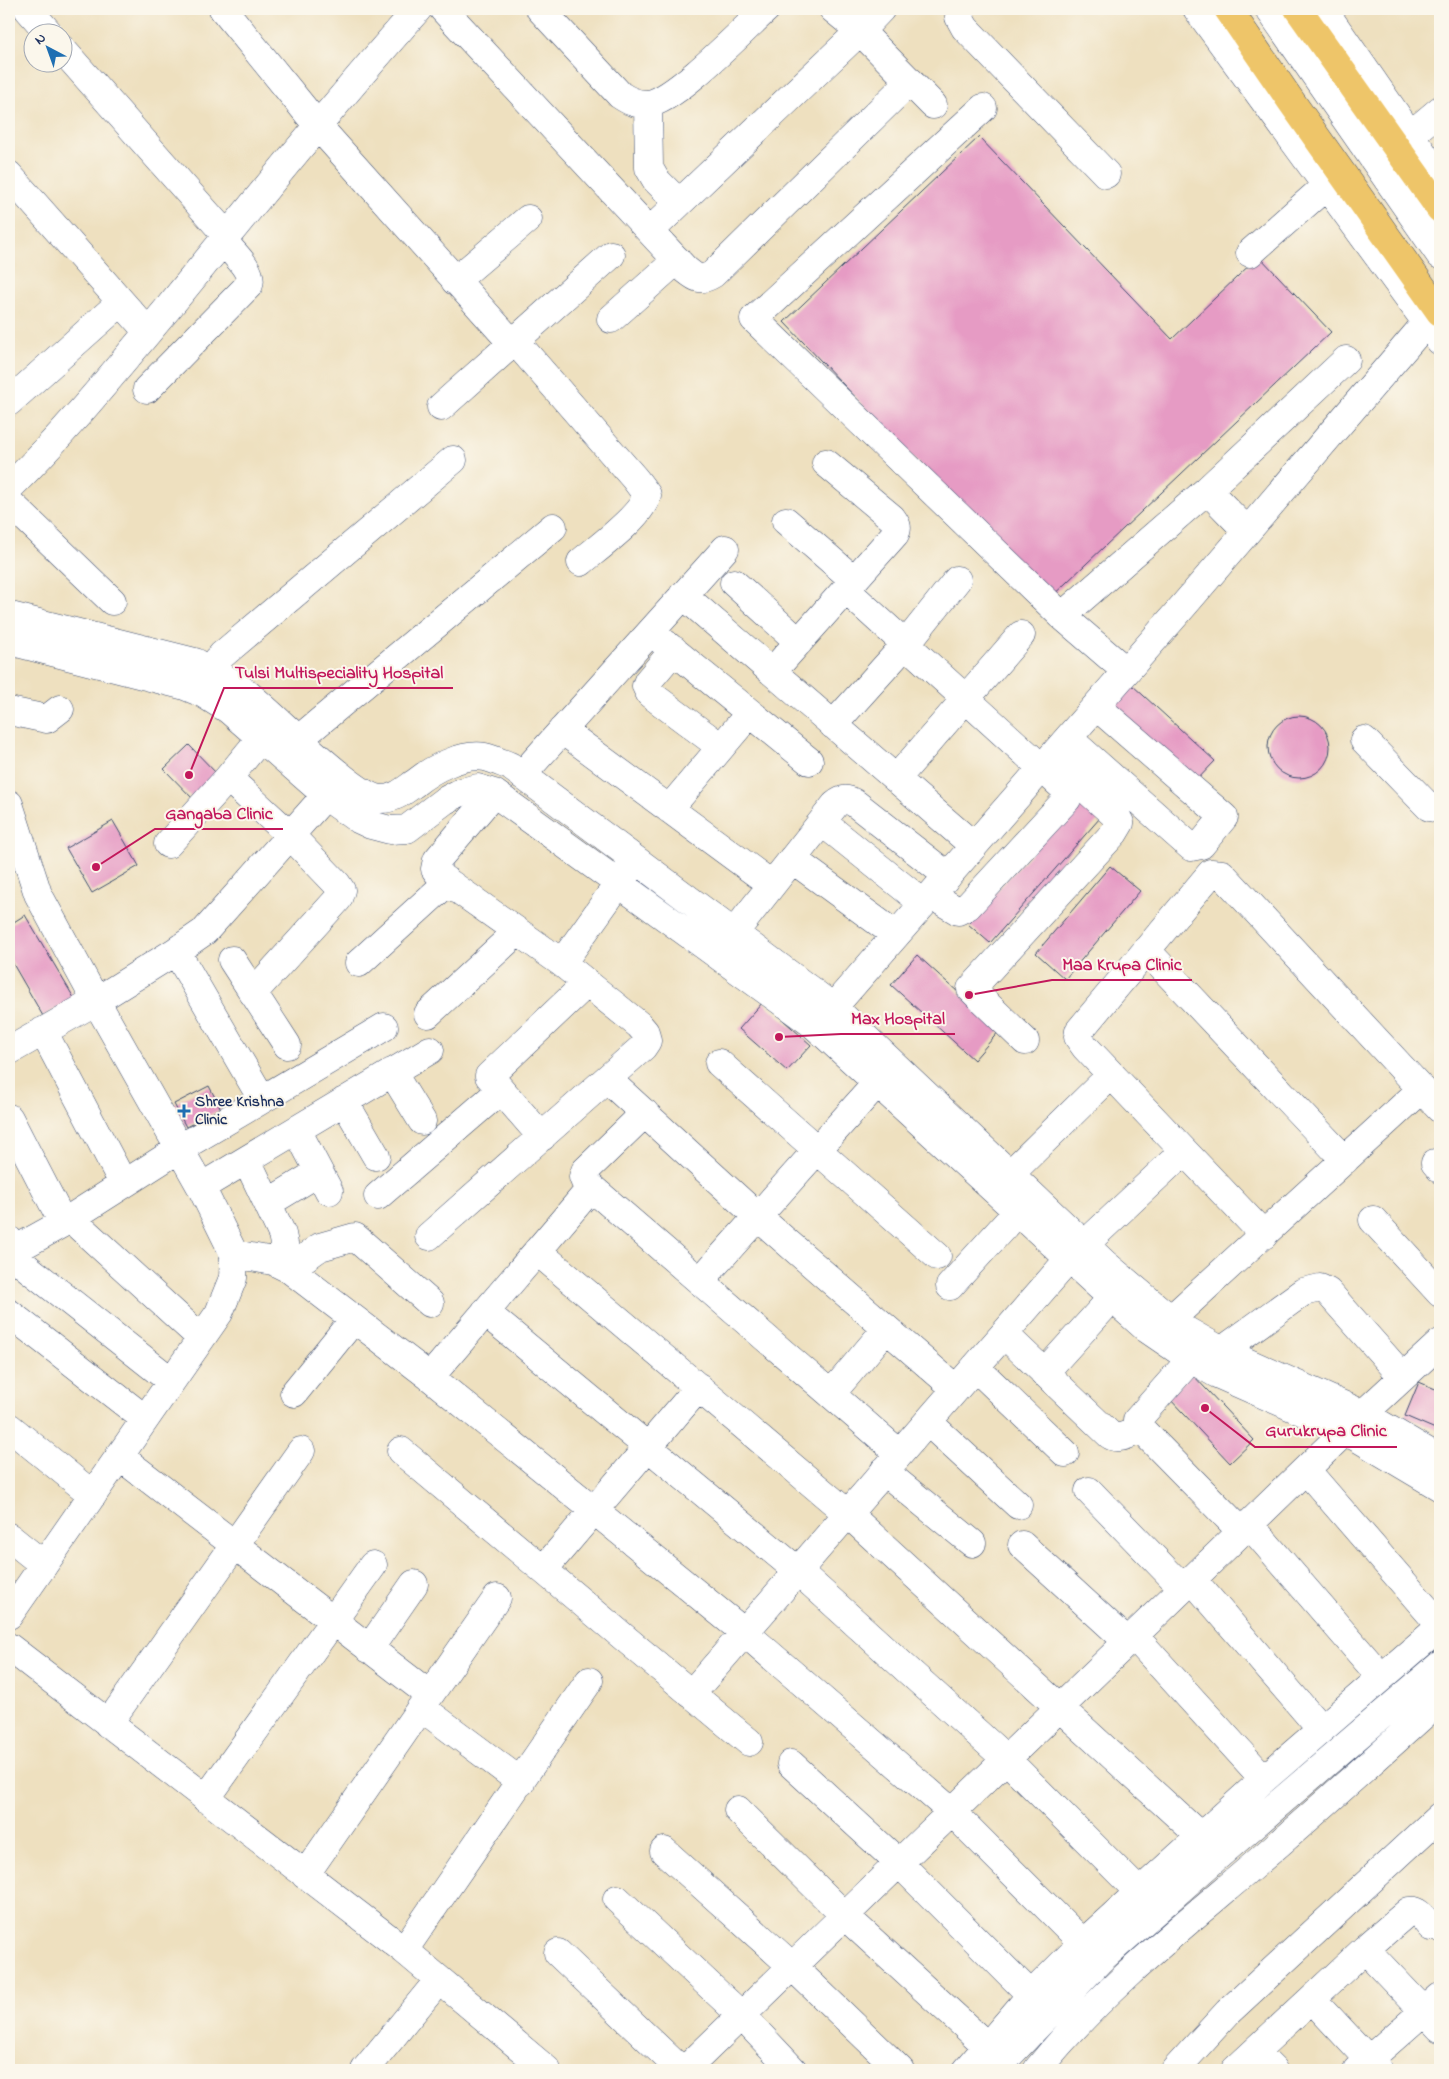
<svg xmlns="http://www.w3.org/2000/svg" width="1449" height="2079" viewBox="0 0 1449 2079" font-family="'Indie Flower',sans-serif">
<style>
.building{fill:#e69bc4}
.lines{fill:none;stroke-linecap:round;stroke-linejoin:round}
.minor-casing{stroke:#3b4a6d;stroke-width:29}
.major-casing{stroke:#3b4a6d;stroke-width:29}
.minor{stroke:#fff;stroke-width:28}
.major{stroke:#eec569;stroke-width:28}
.poi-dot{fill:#1f6fb2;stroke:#fbf7ec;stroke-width:2}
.labels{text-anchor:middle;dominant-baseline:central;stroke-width:4;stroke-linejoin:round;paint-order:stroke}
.poi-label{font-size:16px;font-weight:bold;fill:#1b2f5e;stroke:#fbf7ec;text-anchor:start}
.leader{fill:none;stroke:#c2185b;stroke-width:2}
.callout-dot{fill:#c2185b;stroke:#fbf7ec;stroke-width:2}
.callout-label{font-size:18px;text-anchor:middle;font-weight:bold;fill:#c2185b;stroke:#fbf7ec;stroke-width:4;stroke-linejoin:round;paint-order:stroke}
</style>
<rect width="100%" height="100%" fill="#fbf7ec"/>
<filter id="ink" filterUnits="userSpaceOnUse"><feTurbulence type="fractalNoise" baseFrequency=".02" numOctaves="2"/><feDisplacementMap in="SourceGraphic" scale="10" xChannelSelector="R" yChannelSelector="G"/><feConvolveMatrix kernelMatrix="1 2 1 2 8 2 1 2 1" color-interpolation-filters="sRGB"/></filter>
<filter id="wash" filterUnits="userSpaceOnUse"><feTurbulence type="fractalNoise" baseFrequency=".0096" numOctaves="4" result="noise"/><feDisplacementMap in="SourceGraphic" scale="20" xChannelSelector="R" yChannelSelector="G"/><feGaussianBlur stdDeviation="1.12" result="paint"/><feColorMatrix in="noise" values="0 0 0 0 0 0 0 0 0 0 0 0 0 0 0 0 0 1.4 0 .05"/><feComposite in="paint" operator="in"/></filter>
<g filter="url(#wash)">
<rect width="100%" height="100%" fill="#eee0bf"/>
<g id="blocks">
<path class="building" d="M979 137 1172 339 1259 256 1331 332 1048 600 784 322Z
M1132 685 1215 761 1194 783 1111 708Z
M1268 747a31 31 0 1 1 62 0a31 31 0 1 1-62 0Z
M189 745 219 776 194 800 164 769Z
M1079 799 1100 818 990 943 968 924Z
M113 821 139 866 92 893 66 848Z
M1110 866 1140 891 1065 979 1036 953Z
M25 915 74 998 43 1016 9 957V925Z
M917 955 1000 1030 974 1060 891 985Z
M763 1002 811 1045 787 1071 739 1029Z
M209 1086 221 1109 186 1127 174 1104Z
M1192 1374 1254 1440 1230 1463 1168 1397Z
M1419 1382 1440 1391V1431L1405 1416Z"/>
</g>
</g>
<g filter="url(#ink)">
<use href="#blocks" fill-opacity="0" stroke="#3b4a6d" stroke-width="1"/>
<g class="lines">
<g class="minor-casing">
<path id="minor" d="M28 9 48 32
M223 9 318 126 512 343
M443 9 685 269C696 278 700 282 713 274L910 81
M540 9 620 95C629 101 637 105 648 104 676 100 743 30 766 9
M833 9 860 31 933 105
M960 9 959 17 965 28 1106 174
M1197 9 1440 341
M1269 9 1440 255
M1323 9 1440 178
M62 49 227 236
M648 104 649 168 656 180 679 203
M983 108 754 319 1062 616 1126 671
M1396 147 1440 110
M9 175 148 332
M650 231 860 31 881 9
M1250 253 1326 186
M455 281 528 219
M611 319 677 260
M515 341 635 479 647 495C642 516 599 547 581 562
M147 389 249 285C254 270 232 252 223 241
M9 402 121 302
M441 407 611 255
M9 488C66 432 117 369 169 307 251 207 332 106 418 9
M1207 490 1247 531
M9 502 112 601
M786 521 854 580
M734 583 799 642
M846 590 1065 789 1067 799 968 906 958 911 931 895
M683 595 974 846
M11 616 195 662C214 672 234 682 250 696 276 716 354 798 381 799 395 799 405 790 415 783 432 769 462 753 485 757 493 759 502 763 510 766L833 1007 1104 1263 1180 1327 1222 1351 1363 1414 1440 1459
M1062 616 1207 490 1346 360
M651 632 809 761
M9 641 185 686 202 693 229 710 335 803 356 818 371 825 390 830 407 829 444 801 461 792 478 788 494 793 814 1025 1112 1298 1147 1329 1191 1359 1217 1374 1346 1431 1440 1487
M674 650 648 681 646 686 650 694 721 747
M772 672 895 534C899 527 896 524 892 518L826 463
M205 687 212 671 211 668 222 655 453 460
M9 711 47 719 60 709
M833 725 906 644 957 580
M562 730 771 884
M1068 738 1191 847 1201 845 1224 817 1096 706
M1364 740 1429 807 1440 809
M288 753 299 739 553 527
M522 775 725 549
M228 778 290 835 337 884 341 890 338 899 253 993
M896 779 1021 635
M9 804 38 894 96 1001 201 1187 234 1254 233 1278 219 1313 9 1615
M669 809 750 713
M822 822 923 903
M168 844 228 778 261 738
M792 859 896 935
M734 933 835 805C843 798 846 798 856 804L948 876
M1146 950 1345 1160
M176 951 262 1099
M232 960 287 1045
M359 963 448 882
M562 963 629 869
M428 1014 517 932
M822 1020 1185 604 1438 309
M43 1031 123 1183
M1025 1041 971 989 1114 833 1120 823 1117 817 1056 762
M9 1051 96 1001 176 951 205 931 326 795
M719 1063 937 1256
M392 1072 422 1121
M607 1079 758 1217 956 1389
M344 1101 376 1156
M645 1113 585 1171 583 1177 585 1182 899 1453
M9 1118 63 1223
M297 1130 329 1191
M542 1137 489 1076 587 983
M247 1160 282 1234 289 1269 320 1247 355 1237 430 1303
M1435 1163 1440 1169
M1010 1174 1111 1075
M201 1187 430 1050
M378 1196 501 1090
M268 1203 319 1172
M70 1218 201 1338
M1373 1220 1440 1293
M1264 1235 1085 1047 1078 1037 1079 1031 1211 873 1222 874 1440 1109
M429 1236 643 1047 647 1041 645 1032 639 1025 562 963 442 878 435 869 437 860 494 793
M9 1240 23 1264 29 1269 171 1381
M537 1251 847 1513 1200 1836
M9 1253 63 1223 179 1149 384 1027
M234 1254 273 1261 289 1269 430 1377 744 1632 952 1812 1083 1943
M700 1281 877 1083
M950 1286 1017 1212
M485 1312 798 1571 1006 1759 1138 1891
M9 1313 145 1419
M1171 1319 1422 1089
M1004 1334 1110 1435C1118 1441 1131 1433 1140 1430
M1191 1359 1137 1420V1425L1242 1532
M1209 1360 1303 1292 1320 1288 1328 1292 1403 1377
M975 1367 1065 1453
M1044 1373 1112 1298
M430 1377 591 1188
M294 1393 354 1319
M831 1394 886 1329
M928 1422 1018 1505
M9 1427 93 1495
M401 1451 749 1742
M119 1456 430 1695
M1306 1470 1440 1625
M884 1471 972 1543
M1089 1491 1183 1588
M1249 1524 1381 1677
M9 1537 44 1565
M1022 1545 1128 1642
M544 1569 699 1387
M1192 1579 1321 1729
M1134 1636 1264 1779
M9 1647 404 1950 547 2070
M369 1649 414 1584
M691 1694 1069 1259 1184 1151
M422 1708 521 1782
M108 1724 301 1451
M791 1764 899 1863 1031 1995
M206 1799 373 1565
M738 1810 845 1916 987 2046
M664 1851 792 1966 900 2070
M305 1875 497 1598
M617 1899 741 2015 793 2070
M1365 1949 1440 2028
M404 1950 589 1681
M558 1953 681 2070
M1312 1999 1378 2070
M1255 2052 1273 2070
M365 2070 439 1980
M685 2070 1363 1414 1440 1343
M967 2070 1031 1995 1083 1943 1264 1779 1440 1627
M995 2070 1100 1960 1219 1855 1440 1665
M1037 2070C1096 1997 1168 1938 1239 1878 1307 1820 1374 1760 1440 1700
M1175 2070 1228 2012 1440 1816
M1235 2070 1365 1949 1409 1911C1419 1909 1425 1921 1431 1927H1440
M1357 2070 1440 1997"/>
</g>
<g class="major-casing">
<path id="major" d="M1228 9 1291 101 1440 312
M1298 9 1440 209"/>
</g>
<use href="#minor" class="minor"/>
<use href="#major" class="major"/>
</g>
</g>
<path class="poi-dot" d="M181.5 1103.5h5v5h5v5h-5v5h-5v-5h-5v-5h5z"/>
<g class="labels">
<g class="poi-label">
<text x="195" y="1102">Shree Krishna<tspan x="195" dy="18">Clinic</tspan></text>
</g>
</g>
<path class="leader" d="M189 775L224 688H453M96 867L155 829H283M969 995L1052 980H1192M779 1037L841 1034H955M1205 1408L1255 1447H1397"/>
<g class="callout-dot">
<circle cx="189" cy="775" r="5"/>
<circle cx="96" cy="867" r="5"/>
<circle cx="969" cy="995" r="5"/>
<circle cx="779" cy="1037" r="5"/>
<circle cx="1205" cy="1408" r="5"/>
</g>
<g class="callout-label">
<text x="339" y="678">Tulsi Multispeciality Hospital</text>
<text x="219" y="819">Gangaba Clinic</text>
<text x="1122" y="970">Maa Krupa Clinic</text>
<text x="898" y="1024">Max Hospital</text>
<text x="1326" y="1436">Gurukrupa Clinic</text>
</g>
<rect width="1449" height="2079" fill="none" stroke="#fbf7ec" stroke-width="30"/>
<g transform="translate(48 48) rotate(319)"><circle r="24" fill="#fbf7ec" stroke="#a1a7b3"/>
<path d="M0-4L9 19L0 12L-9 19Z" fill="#1f6fb2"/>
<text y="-8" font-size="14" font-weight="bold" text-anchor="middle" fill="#1b2f5e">N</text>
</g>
</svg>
